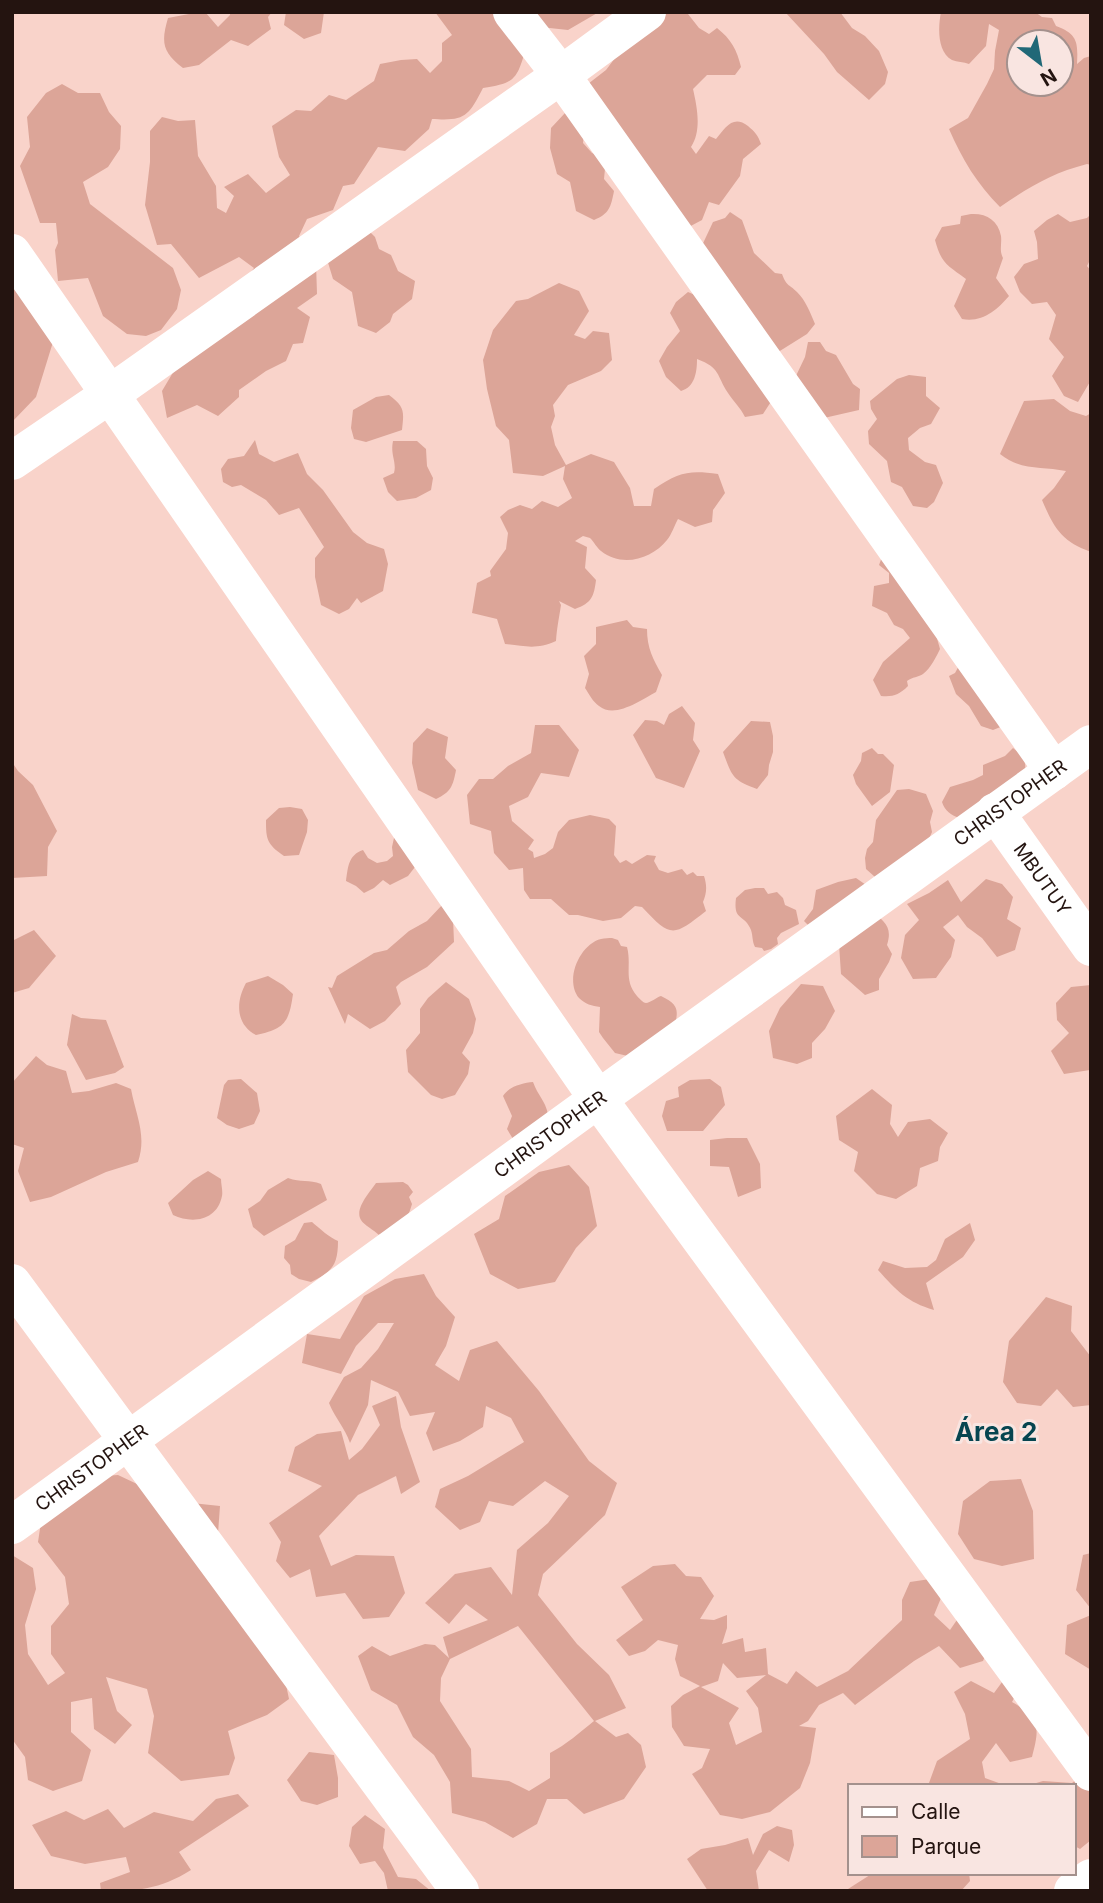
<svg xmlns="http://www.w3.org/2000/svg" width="1103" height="1903" viewBox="0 0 1103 1903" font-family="Inter,sans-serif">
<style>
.green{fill:#dca598;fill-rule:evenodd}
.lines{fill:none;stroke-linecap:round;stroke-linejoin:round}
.minor{stroke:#fff;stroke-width:38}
.labels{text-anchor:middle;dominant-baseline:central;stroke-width:6;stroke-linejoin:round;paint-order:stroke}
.street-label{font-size:19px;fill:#241410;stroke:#f9e5e1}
.district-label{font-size:26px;font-weight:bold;fill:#064550;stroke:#f9e5e1}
</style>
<rect width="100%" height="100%" fill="#f9d3ca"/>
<path class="green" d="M230 12H272L268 17 271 29 248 46 231 40 199 65 183 68C162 52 161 42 168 18L189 14 206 13 218 27 230 15Z
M286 12H324L321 33 304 39 284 25Z
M435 12H503L526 48C517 79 516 83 483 88 468 117 465 121 432 119L429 129 405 151 378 147 354 184 343 186 333 210 307 219 299 236 316 263 317 294 297 308 310 317 303 343 293 344 286 361 266 371 239 390V397L218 416 197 405 167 418 162 391 181 359 254 268 239 257 199 278 171 244 157 245 145 205 150 162V131L162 117 178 121 195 120 198 156 216 186 217 208 226 213 234 196 224 187 248 174 266 193 290 175 279 157 272 126 296 110 311 111 329 95 346 100 374 81 380 64 401 60 417 59 430 73 442 61V43L452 35Z
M519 12H599L568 30 522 25Z
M659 12H690L688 14 699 28 709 34 717 28C731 39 737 50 741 67L735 75H707L693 89C697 107 702 130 691 147L696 154 709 136 716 139C725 128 733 114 748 126 755 132 758 135 761 144L743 159 740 176 719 205 709 202 702 220 685 229 575 94 606 70 615 58Z
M785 12H840L852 28 865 36 879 51 888 72 885 84 869 100 837 72 824 54Z
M941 12H1035L1042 17 1052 18 1056 26C1078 34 1078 43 1077 64L1084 58 1091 56V165L1087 164C1052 173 1029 187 1000 207 977 184 962 159 949 129L968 118 987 84 994 69 995 51 999 30 989 24 986 46 969 64C964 62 957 62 952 60 937 52 938 27 941 12ZM1061 42V84H1019V42Z
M62 84 78 93H100L109 112 121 126 120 149 108 167 83 182 90 204 173 268 181 290 177 309 161 330 146 336 127 334 103 316 88 278 58 281 55 250 58 243 56 223H40L20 166 30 147 27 117 46 93Z
M565 113 585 122 583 143 592 153 606 158 604 179 614 191C611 207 609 214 594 220L576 211 570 182 557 174 550 148 551 128Z
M730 212 742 220 754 253 775 273 782 274C787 287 788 283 797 292 806 301 810 312 815 324L807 334 775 354 698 254 713 222 725 218Z
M971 214C986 213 998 220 1001 236 1002 244 999 250 1003 258L996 278 1009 296C997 310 982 323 962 319L954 306 966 279C947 265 941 263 935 240L942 227 960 224 961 216Z
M1058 214 1070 222 1087 218 1091 214V258L1087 266 1091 271V380L1078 402 1064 396 1052 376 1064 357 1049 339 1056 315 1047 302 1032 304 1020 292 1014 277 1024 264 1038 259 1037 242 1034 231 1047 220Z
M355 217 375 237 379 249 391 255 398 271 415 281 412 299 393 314 390 322 376 333 358 326 352 292 333 279 326 256Z
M12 256 53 342 36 397 12 422Z
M559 283 579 291 589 311 574 335 585 339 593 331 609 333 612 360 601 371 568 385 553 405 555 416 551 427 555 445 566 465 591 454 614 462 630 488 634 506H651L654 489C679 472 689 470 718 474L725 493 713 510 712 522 695 527 678 519C674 526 672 534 667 540 652 559 622 568 601 551 597 548 594 542 590 538L583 536 575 541 587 547 585 568 596 580C594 596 592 603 575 609L559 601 561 605C559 618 557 627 556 641 536 650 525 646 505 644L497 619 472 613 477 583 491 576 490 571 506 549 508 533 500 517 508 510 520 505 532 509 542 501 558 507 572 498 563 479 565 466 543 476 513 473 509 440 496 426 487 389 483 360 493 330 516 301 528 299Z
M688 292 702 298 776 394 763 414 745 417C740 407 734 402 728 393 716 375 721 368 697 359 697 372 695 387 681 391L666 377 659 361 667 347 680 331 670 313 676 302Z
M808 342H820L826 351 836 355 853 384 860 389 859 410 824 418 794 380 805 357Z
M909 375 926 377V396L940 408 931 424 920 428 908 438 909 450 925 462 936 465 943 483 934 502 927 508 913 506 902 487 891 482 887 461 869 444 868 431 877 419 871 409 870 401 897 379Z
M389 395C405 407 404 411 402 430L366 442 354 439 351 428 353 410 376 397Z
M1054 399 1070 411 1086 416 1091 413V552C1061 541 1054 528 1042 500L1054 488 1066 471C1042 466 1021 471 1000 454L1024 401Z
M255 440 259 454 274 462 298 453 307 474 323 490 353 532 367 543 384 549 388 564 383 591 361 603 357 598 349 609 339 614 321 605 315 577V558L324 547 299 508 279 515 266 500 241 485 232 487 223 482 221 469 228 459 244 456Z
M393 441H417L426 449 427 466 433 478 431 490 416 498 397 501 388 492 383 478 394 473C397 462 390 455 393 441Z
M882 557 931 617 940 649C936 657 931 668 923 674 919 677 912 677 907 681L908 686C899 695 893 697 881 696L873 680 883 662 910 638 903 629 894 625 887 613 872 606 874 586 889 583V573L879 565Z
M627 620 633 627 647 629C647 648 653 659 662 675L656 692C641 700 615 719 599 706 593 702 589 694 585 688L589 674 584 656 596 644V627Z
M961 662 1003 726 993 730 981 726 969 706 956 694 949 676 955 673Z
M682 706 695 723 693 740 700 751 684 788 656 778 633 735 645 720 657 721 664 725 669 714Z
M751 721 770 722 773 736V752L769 765 768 775 757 789C732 780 732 776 723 752Z
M535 725H559L579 750 569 777 541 773 528 797 509 806 512 821 534 840 528 849 533 852 534 858 545 854 553 848 558 832 569 820 590 815 609 819 616 826 614 855 620 863 626 860 632 864 647 855 656 856 654 861 659 870 668 873 682 869 687 875 693 872 697 876H704C707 885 707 893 703 902L706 911C673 937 671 938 642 907L635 906 621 918 603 921 578 915H569L551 899H530L524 890 523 868 509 870 494 853 491 831 470 824 467 795 479 779H493L508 766 531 753Z
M427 728 448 737 445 758 456 770C453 786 451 792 436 799L418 790 412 763 413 743Z
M872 748 878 754H883L894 765 890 792 872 806 856 784 853 775 861 761 862 753Z
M1013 748C1025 758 1026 760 1025 775L959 818C951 815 945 811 942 802L950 787 973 780 983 775V765L1005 756Z
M12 762 18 771 33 785 57 831 48 847 47 876 12 878Z
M909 789 926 794 933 811 930 822 932 832 928 841 875 877 866 869 865 858 867 849 873 842 876 820 897 790Z
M290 807 302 809 308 820 307 832 299 855 284 856C267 844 266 840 266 820L279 808Z
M404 833 415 867 408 876 390 885 383 880 374 888 364 893 356 886 346 881C348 868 348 855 363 850L368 858 377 863 387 861 393 856 392 847 394 838Z
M856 878 869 887 871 910C884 922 893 926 887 945L892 954 889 962 879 979V990L865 995 841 974 839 944 826 943 804 921 813 909 816 890 838 882Z
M986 879 1002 884 1013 897 1007 919 1021 928 1015 950 997 957 982 938 967 927 958 915 943 927 955 940 951 957 936 978 913 979 901 958 905 935 919 920 907 904 929 893 948 880 961 902Z
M755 888H764L768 894 777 892 783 898 785 905 796 910 799 924 781 933 777 938 778 944 771 949 764 951 762 948 755 947C752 941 753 936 751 930 744 913 733 922 736 898L745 890Z
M444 903 453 918 454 942 427 967 401 982 396 987 401 1004 385 1021 370 1029 348 1014 345 1024 328 987 332 988 337 976 374 953 387 950 409 931 427 921Z
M34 930 56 956 29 988 12 993V941Z
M612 938 618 940 621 946 627 947C632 966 623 980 637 996 639 998 643 1003 646 1003 650 1003 657 997 661 996 682 1006 677 1012 674 1032L632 1057 615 1053 603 1038 599 1032 600 1007C592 1006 585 1004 579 998 564 980 580 944 601 939 605 938 609 938 612 938Z
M268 976 283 985 293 994C289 1022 285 1029 256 1035 235 1024 236 1001 246 983Z
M446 982 469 999 476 1019 473 1033 462 1053 470 1062 468 1074 455 1095 442 1099 431 1095 408 1072 406 1050 420 1033V1009L428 998Z
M801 984 823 986 835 1011 825 1029 812 1043V1058L797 1064 773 1058 769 1031 780 1008Z
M1091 985V1112L1089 1109 1090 1070 1064 1074 1051 1051 1069 1033 1057 1020 1056 1003 1071 987Z
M72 1014 81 1018 106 1020 124 1067 115 1073 86 1080 67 1045Z
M36 1056 47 1065 66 1071 72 1093 89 1091 116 1083 131 1089C136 1116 147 1135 138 1162L106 1172 51 1197 30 1202 18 1171 24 1148 12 1144V1083Z
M241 1079 257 1093 260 1111 254 1124 239 1129 227 1125 217 1118 224 1085 228 1080Z
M710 1079 721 1087 725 1105 703 1131H667L662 1116 666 1101 679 1097 678 1087 690 1080Z
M533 1082C538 1096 545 1100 548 1114L513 1139 507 1129 512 1116 503 1096C509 1086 523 1083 533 1082Z
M872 1089 892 1105 890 1124 898 1137 908 1122 930 1119 948 1133 940 1147 938 1161 920 1168 917 1186 896 1199 877 1194 854 1171 858 1152 839 1140 836 1116Z
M727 1138H747L760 1164 761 1188 738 1197 729 1167 710 1166V1140Z
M569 1165 589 1187 597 1226 576 1248 555 1282 518 1289 490 1274 474 1234 499 1219 505 1196 539 1172Z
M208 1171 221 1179C221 1184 223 1191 222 1196 217 1221 192 1224 173 1215L168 1203 193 1180Z
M288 1178C301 1183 309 1179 321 1184L327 1200 264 1236 253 1227 248 1209 260 1201 268 1190Z
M403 1182 408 1185 413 1192 409 1197 412 1204C406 1226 398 1225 379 1235 374 1230 364 1225 361 1220 354 1209 370 1192 376 1183Z
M312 1222C319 1228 330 1238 338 1241 338 1265 332 1272 311 1282L299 1279 291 1274 290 1265 284 1258 285 1246 295 1240 304 1223Z
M970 1223 975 1240 963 1257 926 1283 934 1310C907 1302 897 1291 878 1270L883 1261 905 1268 927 1267 936 1260 945 1239Z
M424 1274 436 1296 455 1317 446 1346 435 1365 459 1381 470 1350 497 1341 539 1391 589 1461 617 1483 605 1515 543 1574 538 1595 577 1644 609 1675 626 1708 595 1721 616 1737 628 1733 641 1745 646 1767 624 1799 584 1814 567 1799H547L537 1824 513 1838 485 1822 452 1813 450 1782 434 1755 413 1737 397 1705 371 1690 358 1656 372 1646 390 1656 425 1644 435 1645 449 1658 443 1637 488 1620 466 1604 449 1624 425 1603 455 1574 491 1567 512 1595 517 1550 548 1523 569 1496 545 1481 513 1506 489 1501 480 1522 460 1530 435 1507 440 1489 468 1476 524 1442 511 1418 486 1406 483 1427 460 1441 433 1451 426 1433 435 1412 410 1416 398 1392 371 1380 368 1405 350 1443C345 1428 335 1418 329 1403L344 1377 361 1368 378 1349 394 1323H378L356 1346 341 1374 302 1363 307 1334 340 1339 364 1296 395 1279ZM518 1626 594 1721C579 1733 567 1744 550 1753V1778L529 1791 509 1781 472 1777 471 1749 440 1701 441 1678 450 1659Z
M1046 1297 1072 1306 1071 1331 1091 1357V1405L1073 1407 1057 1389 1041 1406 1017 1403 1003 1382 1009 1341Z
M396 1396 401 1427 420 1482 401 1494 396 1476 358 1495 319 1536 331 1566 356 1555 394 1556 405 1593 389 1617 363 1619 345 1593 316 1597 310 1569 290 1578 276 1561 281 1542 269 1523 322 1486 288 1471 295 1447 317 1434 341 1431 349 1460 362 1449 380 1425 372 1406Z
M118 1475 173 1501 220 1506 216 1561 284 1675 289 1699 267 1715 228 1731 235 1758 229 1775 181 1781 148 1753 154 1716 147 1689 106 1677 117 1711 132 1725 115 1744 94 1729 92 1698 71 1702V1732L91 1750 82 1781 53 1791 28 1780 25 1757 12 1739V1555L33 1568 36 1589 25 1625 28 1654 48 1685 65 1673 51 1654V1626L69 1604 65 1577 38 1542 44 1502 76 1478Z
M1021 1479 1033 1511 1034 1559 1002 1566 974 1559 958 1534 963 1501 990 1481Z
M1091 1553V1609L1076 1590 1083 1555Z
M675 1564 686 1576 701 1577 714 1596 700 1619 714 1620 727 1615V1628L722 1644 743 1638 745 1652 766 1648 768 1674 787 1684 796 1671 817 1687 848 1671 902 1620V1600L910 1582 937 1578 941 1598 934 1615 950 1630 961 1614 991 1641 983 1661 960 1668 939 1646 914 1661 855 1705 843 1693 819 1705 808 1721 799 1726 816 1728 810 1763 800 1788 770 1812 742 1819 720 1815 692 1774 702 1768 710 1749 684 1746 672 1727 671 1706 683 1695 700 1686 680 1676 675 1659 678 1645 658 1640 645 1651 629 1656 616 1640 643 1620 621 1587 653 1566ZM723 1663 737 1678 766 1675 746 1691 758 1708 762 1732 736 1745 729 1723 739 1708 701 1687 718 1681Z
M1091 1615V1670L1065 1654 1067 1625Z
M1005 1678 1021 1685 1012 1702C1040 1718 1040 1727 1032 1757L1010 1762 996 1743 982 1762 985 1778 1007 1786H935L929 1783 937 1761 970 1739 965 1714 954 1692 971 1681 994 1693Z
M309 1752 334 1755 338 1778V1797L317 1805 301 1801 287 1780Z
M1091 1768V1840L1080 1849 1073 1845V1786H1026L1043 1781 1072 1783Z
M238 1794 249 1806 179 1852 191 1870C159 1890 137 1891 101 1891L100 1883 130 1872 126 1857 85 1864 51 1856 32 1825 66 1811 84 1820 108 1809 124 1828 154 1812 193 1821 216 1799Z
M365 1815 385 1829 383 1848 398 1877 416 1879 431 1891H388L384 1873 375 1861 360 1864 349 1846 352 1827Z
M777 1826 792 1830 794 1845 789 1862 769 1850 756 1871 759 1891H708L687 1859 701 1849 725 1845 748 1838 753 1855 763 1834Z
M873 1873H969L970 1881 961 1891H849L848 1889Z"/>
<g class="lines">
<g class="minor">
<path d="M512 12 561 75 1054 771"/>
<path d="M12 253 598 1099 1091 1772"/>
<path d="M12 461 109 395 561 75 647 12"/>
<path id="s1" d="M995 812 1091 947"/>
<path d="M12 1283 460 1891"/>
<path id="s2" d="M12 1525 598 1099 1091 744"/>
<path d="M1073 1891 1091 1878"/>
</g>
</g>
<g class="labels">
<g class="street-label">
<text stroke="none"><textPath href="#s2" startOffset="1232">CHRISTOPHER</textPath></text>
<text stroke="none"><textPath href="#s1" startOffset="82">MBUTUY</textPath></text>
<text stroke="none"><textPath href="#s2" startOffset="665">CHRISTOPHER</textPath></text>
<text stroke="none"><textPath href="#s2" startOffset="98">CHRISTOPHER</textPath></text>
</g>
<g class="district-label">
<text x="996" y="1431">Área 2</text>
</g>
</g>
<rect width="1103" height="1903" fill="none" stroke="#241410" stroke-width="28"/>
<rect x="848" y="1784" width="228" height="91" fill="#f9e5e1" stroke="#a4918d" stroke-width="2"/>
<rect x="862" y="1807" width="35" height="10" fill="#ffffff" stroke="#a4918d" stroke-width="2"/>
<text x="911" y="1819" font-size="21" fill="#241410">Calle</text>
<rect x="862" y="1836" width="35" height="21" fill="#dca598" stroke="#a4918d" stroke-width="2"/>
<text x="911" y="1854" font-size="21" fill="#241410">Parque</text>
<g transform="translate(1040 63) rotate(149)"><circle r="33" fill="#f9e5e1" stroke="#a4918d" stroke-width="2"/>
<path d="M0-5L12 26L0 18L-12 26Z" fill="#216877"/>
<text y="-10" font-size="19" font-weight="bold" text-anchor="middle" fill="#241410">N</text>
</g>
</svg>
